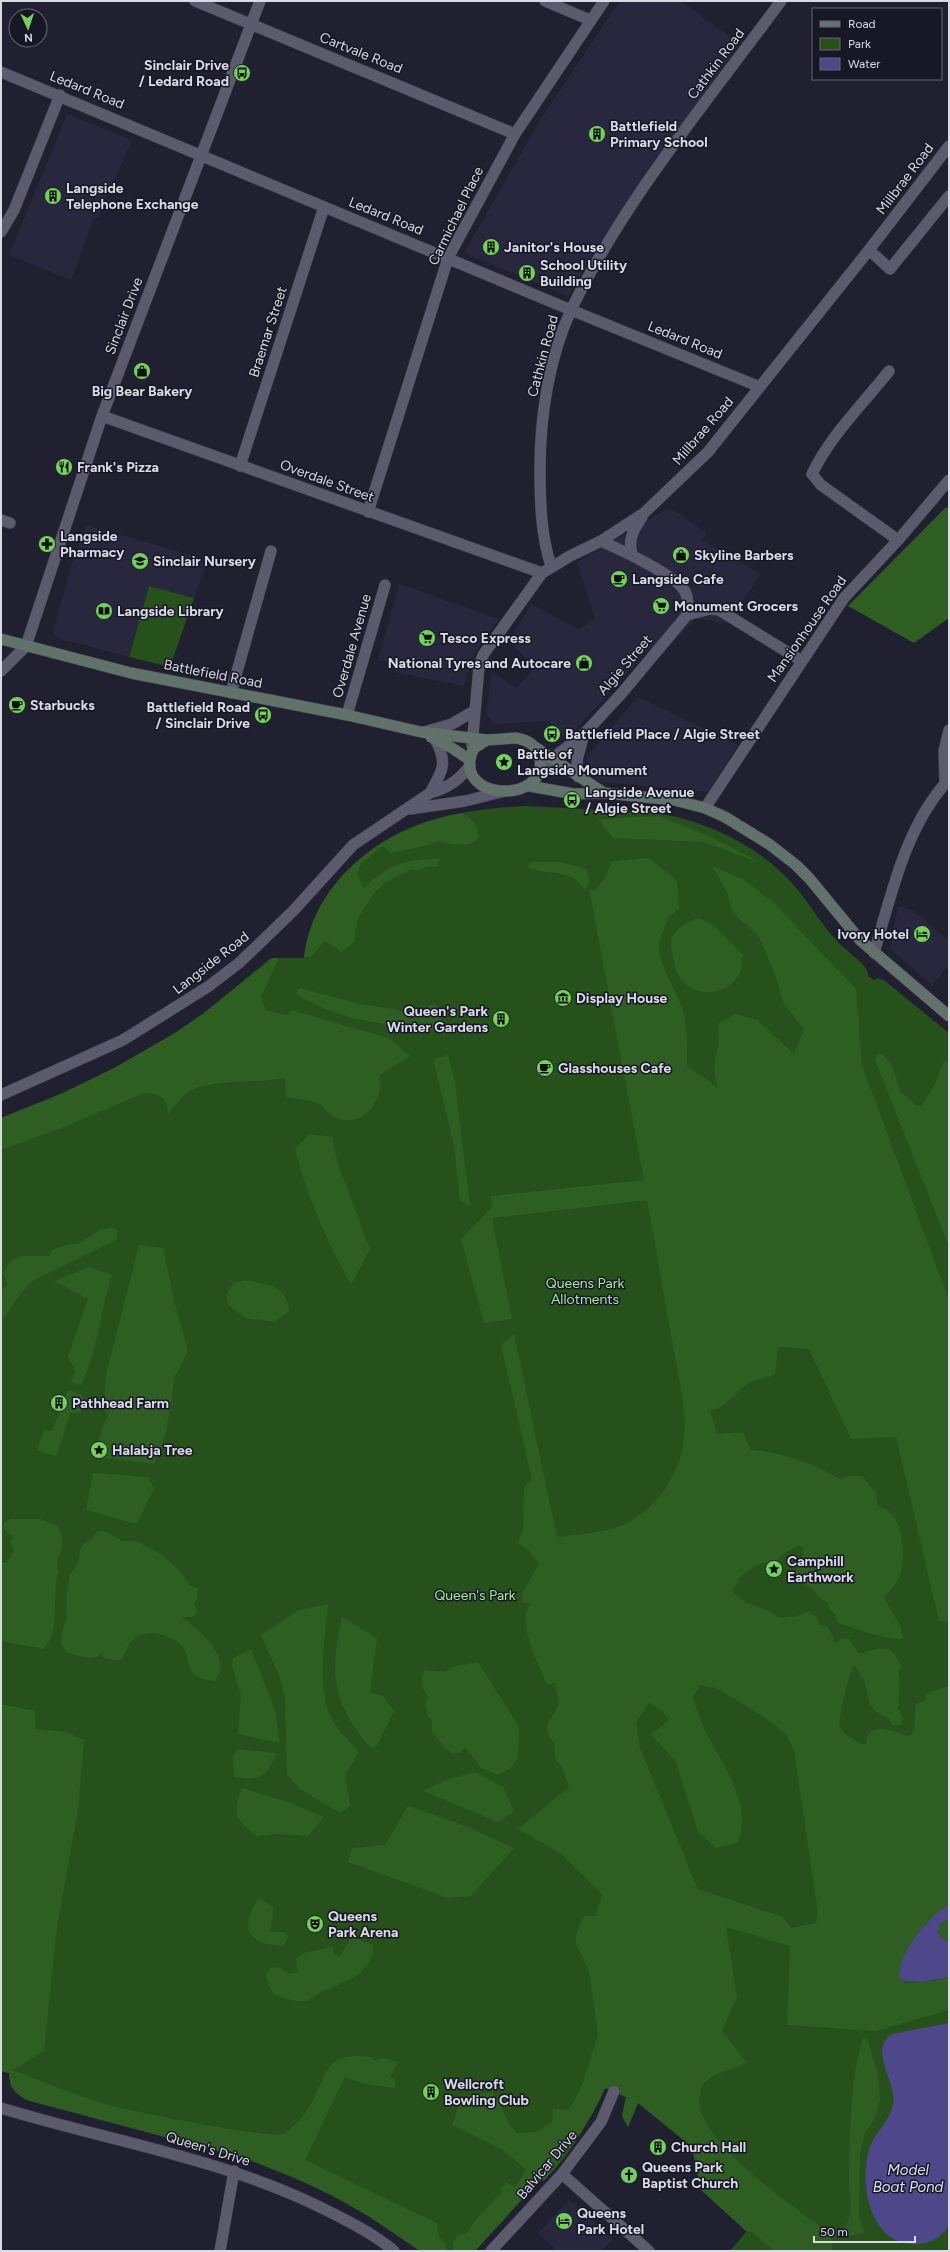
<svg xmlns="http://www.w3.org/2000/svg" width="950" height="2252" viewBox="0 0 950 2252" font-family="Figtree,sans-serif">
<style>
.built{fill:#28273d}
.green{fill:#26511b}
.forest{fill:#2e5e22;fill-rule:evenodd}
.water{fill:#4e4789}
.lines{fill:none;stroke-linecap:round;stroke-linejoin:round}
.minor-casing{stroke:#3d3c49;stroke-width:12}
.tertiary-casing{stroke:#3d3c49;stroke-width:12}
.secondary-casing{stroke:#3d3c49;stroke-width:12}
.minor{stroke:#5b5b6d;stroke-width:11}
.tertiary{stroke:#5b5b6d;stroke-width:11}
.secondary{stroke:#61726a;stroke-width:11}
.labels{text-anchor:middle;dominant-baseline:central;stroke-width:3;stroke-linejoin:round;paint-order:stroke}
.street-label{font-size:14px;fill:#dadae5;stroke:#181726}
.poi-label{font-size:14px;font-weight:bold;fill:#dadae5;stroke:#181726;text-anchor:start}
.park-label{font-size:14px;fill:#a5eb95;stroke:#181726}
.water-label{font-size:15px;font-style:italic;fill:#e0e0f4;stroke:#181726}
</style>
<rect width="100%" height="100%" fill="#212030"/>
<path class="built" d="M620 1H681L740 44 633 193 607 232 568 296 464 253 542 117Z
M67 114 132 140 98 217H94L71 280 9 255Z
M667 509 679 513 707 534 702 540 761 574 727 624 696 618 661 656 650 648 566 740 549 721 497 724 486 715 492 672 517 688 535 667 509 641 531 604 579 629 595 619 577 562Z
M87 525 208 560 194 598 149 586 129 657 58 638 53 632 72 563Z
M399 584 499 619 474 654 464 686 394 672 396 664 378 660Z
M638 697 738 745 708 792 602 782 595 778 586 757Z
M898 906 912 910 949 941V965L932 985 890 949Z
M569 2200 613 2239 601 2251H557L538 2233Z"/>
<path class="green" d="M149 586 194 598 170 667 129 657Z
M526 806 656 813C707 821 757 845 792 883 809 902 821 925 839 943 846 951 870 966 868 976L874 980 878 978 885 981 949 1033V2251H730L747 2231 701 2190 692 2147 638 2103 628 2127 622 2116 626 2097 605 2088C595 2112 566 2162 546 2178 544 2180 540 2180 538 2182L475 2251H420L370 2217 318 2188 247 2159 25 2099 11 2087 9 2073 1 2071V1118L63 1093 116 1067 175 1033 204 1013 271 958H304C308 931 318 909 334 887 381 824 452 810 526 806Z"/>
<path class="forest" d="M946 507 949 509V618L914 643 848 606Z
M462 813C473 819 490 838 469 844 459 846 447 843 438 841L432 844 391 853 383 846 361 864 357 874 364 888C389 864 405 859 440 859L437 863 440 866 425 867 419 870H410L386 882 375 892 358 918 354 942 342 952 325 941 311 956 304 958C313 878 388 825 462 813Z
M658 816 711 837 766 865 704 842 613 838 598 819Z
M649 858 677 881 679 909 668 917C666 927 659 938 659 946 659 967 676 988 682 1008 688 1026 687 1047 687 1066L717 1087 714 1065 719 1041 718 1024 735 1014 757 1020 794 1054 804 1029 784 1004 775 975 758 935 733 913 727 892 712 866 743 879 774 903 856 989 862 1065 949 1300V1622L939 1621 896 1437 851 1439 809 1349 778 1347 775 1375 749 1382 723 1406 710 1411 717 1434 743 1432 751 1450C784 1452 811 1463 840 1479L850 1476H862L876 1493 877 1505C884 1508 888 1510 893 1515 904 1532 907 1567 896 1584 893 1589 887 1593 884 1598L900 1625 903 1638C890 1642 852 1627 838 1623L835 1614 829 1608 827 1602C818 1599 817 1592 810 1588 804 1584 798 1584 793 1577L804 1553 803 1548 799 1545 784 1553 777 1562 758 1564 739 1578 737 1584 732 1589C741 1607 765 1605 779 1618L798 1616 809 1611 812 1615 817 1616 820 1625 827 1626 834 1638 833 1642 836 1643 841 1639H850L858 1653C880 1651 889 1638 901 1666L898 1672 900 1681 898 1708 903 1719 901 1725H893L888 1718 875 1711 870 1704 864 1680 854 1665C849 1674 837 1721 840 1728 844 1735 849 1736 855 1740 859 1742 860 1745 866 1744 866 1722 892 1729 906 1736L912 1735C917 1724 913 1715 916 1704L925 1701 927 1693 949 1686V1904C928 1917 899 1951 899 1977L905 1983 934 1981 949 1977V2010L876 2031 787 2025 790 1946 726 1927 737 1996 722 2031 747 2063 712 2076 702 2085C701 2092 698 2103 700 2109 715 2154 795 2208 832 2235V2251H774L752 2232H747L701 2190 692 2147 638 2103 628 2127 622 2116 626 2097 605 2088C591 2122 567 2150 545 2180L538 2182 475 2251H453V2243L458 2235 466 2233 479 2216 501 2193V2189L506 2182 515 2187 526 2170 503 2150 452 2125 462 2096 493 2092 512 2128 517 2133 536 2132 552 2122 553 2109 569 2110 582 2085 598 2034 589 1971 576 1944V1935L584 1916H596L602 1894 560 1853 518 1829 569 1787 562 1767 556 1760 554 1744 548 1734 547 1725 559 1705 555 1683 547 1685 545 1681C539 1666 515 1618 531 1604L522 1602V1594L539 1563 528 1550 518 1543 523 1529 524 1487 532 1480 501 1345 514 1334 557 1537C579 1534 604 1533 625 1524 639 1517 653 1505 662 1493 698 1447 682 1398 673 1346 664 1297 656 1248 647 1200L492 1218 512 1319 484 1323 461 1239 492 1207 491 1196 644 1180 589 889 595 891 605 878 612 861ZM700 1685 716 1688 761 1715 786 1734 794 1750 818 1913 816 1923 791 1928 783 1917 698 1889 640 1748 636 1723 649 1703 662 1711 669 1720 651 1734 676 1762 698 1832 716 1848 737 1843C755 1804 719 1761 703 1726 699 1717 696 1707 693 1697Z
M531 862H559L587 869 589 883 586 889C581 886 577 879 571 877 558 871 541 874 528 867Z
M698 918 712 924 743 955C742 961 742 970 739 975 723 1000 687 998 676 970 674 965 674 960 673 955 671 946 669 939 675 932 682 925 690 921 698 918Z
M273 958H279L261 997 266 1011 288 1015 290 1011H294L389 1038 410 1056 380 1075C384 1100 364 1128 336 1118 328 1115 324 1105 317 1103 307 1099 296 1099 286 1097L285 1078C255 1084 216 1078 189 1091 182 1095 174 1108 168 1114 169 1099 159 1092 144 1093L64 1127 1 1150V1118L63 1093 116 1067 175 1033 204 1013Z
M300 988 360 1004 394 1009 411 1015H430L428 1006 435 1004 439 1010 443 1031C401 1028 329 1019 295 993Z
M877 1054H882L892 1065 901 1092 915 1105 922 1106 935 1084 944 1061 949 1062V1247L875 1060Z
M448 1055 455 1082 470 1206 460 1201 454 1146 433 1059Z
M309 1134 332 1137 338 1164 370 1249 351 1285C327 1242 307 1197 295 1149Z
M113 1228 118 1231 116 1240 32 1281 16 1299 4 1319 1 1318V1289L6 1287 7 1282 3 1273 9 1263 15 1259 22 1256H49L52 1250 67 1245 78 1244 101 1229Z
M139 1245 163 1248 174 1300 188 1352 175 1376 166 1433 154 1464 95 1457 103 1425 108 1416 104 1406 106 1375Z
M89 1267 112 1275C100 1311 98 1351 81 1385L71 1383 75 1370 68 1356 88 1299 54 1281Z
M245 1280C267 1285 287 1284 289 1311L275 1322 246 1318 228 1305 227 1294 233 1283Z
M68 1390 83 1395 80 1413H70L57 1456 37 1451 44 1430 52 1431Z
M93 1473 149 1477 154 1489 137 1524 86 1510Z
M11 1519H41L54 1524 59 1528 62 1538V1547L57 1561 59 1572 56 1580 54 1626 50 1639 44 1649 1 1641V1561L4 1563 8 1562 7 1559 10 1558 14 1550 10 1543 13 1538 3 1528 4 1523Z
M98 1531 107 1532 122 1541H136L161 1554 175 1566 191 1586 198 1589 197 1600 194 1603 197 1613 192 1617H182C199 1631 234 1657 215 1681 207 1680 197 1678 192 1672 187 1665 188 1653 182 1646 174 1636 150 1629 138 1636 130 1641 125 1650 123 1659 116 1661 110 1660 103 1657L102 1652 97 1657 87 1658 66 1652 61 1643 63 1629 67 1617 66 1598 70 1574 79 1562 80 1550 83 1544 92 1539Z
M328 1604C325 1636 318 1680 328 1711 334 1727 349 1740 359 1753L345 1774 350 1806 340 1813 300 1789 287 1775 285 1697 280 1678 261 1635 299 1610Z
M342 1617 377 1638 370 1693 383 1696 394 1711 376 1747 371 1749C332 1702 329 1675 342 1617Z
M251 1649 275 1710 280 1743 238 1734 241 1695 232 1666 233 1658Z
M478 1662 519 1727 518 1758 510 1769 497 1775 481 1768 465 1747 461 1752 453 1754 444 1747 432 1732V1720L428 1716 425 1705 428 1696C421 1687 420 1681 424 1670L446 1672 452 1667Z
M1 1704 35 1711 36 1729 67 1732 84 1740 78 1810 57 1927 44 2051 13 2070C44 2082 77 2096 110 2105 129 2111 278 2141 286 2133 294 2125 304 2116 311 2104 329 2070 325 2051 372 2057L374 2060 383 2058 398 2062 390 2076 396 2081 395 2088 364 2084 345 2077 305 2160 437 2223 439 2237 446 2244 447 2251H420L370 2217 337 2198 291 2176 247 2159 30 2101C16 2096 9 2087 9 2073L1 2071Z
M237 1749 276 1753C268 1778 259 1781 234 1777L233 1757Z
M476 1772 503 1787 514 1811 498 1822 423 1791 448 1779Z
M242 1788 291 1803 324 1817 308 1836 278 1834 256 1836C234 1819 233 1814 242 1788Z
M408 1806 466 1826 514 1848 471 1896 448 1898 348 1862 352 1848 385 1845Z
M259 1898 274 1907 270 1932H284L288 1936 284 1946C248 1945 238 1928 259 1898Z
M949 1918V1942L941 1938 938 1932 940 1924Z
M352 1937 373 1945C374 1973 345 1982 323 1991 318 1993 314 1998 309 2000 298 2004 283 1998 273 1994L265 1975 270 1968 278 1967 289 1974 298 1972 296 1959 304 1953 333 1947V1953L339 1957Z
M867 2038 878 2075 880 2099 875 2118 865 2133 860 2153 859 2215 864 2233 849 2236 845 2227C855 2210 848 2193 849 2174 850 2133 850 2077 863 2039Z"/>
<path class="water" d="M949 1904V1918L940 1924 938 1932 941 1938 949 1942V1977L923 1982 903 1981 899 1977C899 1951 928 1917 949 1904Z
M949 2023V2224C944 2236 933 2242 920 2244 871 2250 857 2183 870 2147 875 2132 890 2121 893 2105 898 2084 867 2050 892 2034Z"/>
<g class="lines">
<g class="minor-casing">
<path id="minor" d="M195 1 515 134
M545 1 590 20
M1 232 14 210 60 95
M869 250 890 269 949 196
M889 371C863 404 830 436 812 474L821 485 898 540
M102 416 542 573
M240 466 324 207
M368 512 448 258 515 134 604 1
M1 520 10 523
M551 566C541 535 540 502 540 469 540 416 549 358 571 310 624 200 709 99 781 1
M687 615 710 609 719 610 802 661
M26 646 102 416 260 1
M231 693 271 551
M347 715 385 585
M945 784 944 751 949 730
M705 808 844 598 900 538 949 480
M874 953C892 893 905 827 949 779
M562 2174 649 2251
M220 2251 234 2171
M491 2251 562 2174 601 2122 614 2091"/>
</g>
<g class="tertiary-casing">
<path id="tertiary" d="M1 72 571 310 760 387
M632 555C628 538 633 531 642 517
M1 671 26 646
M424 732 452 724 474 711
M472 746 479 667 483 655 542 573 570 556 601 541 644 513 708 452 869 250 949 146
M540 768 584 734 622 693 687 615C688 606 689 597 684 590 675 575 619 549 601 541
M578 777 577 760 584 734
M430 793C443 770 448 763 435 739
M410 809 465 801 505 791
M1 1095 123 1040 209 986 239 963 260 943 294 910 353 845 430 793C448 788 459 780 470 766
M1 2108C109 2141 222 2158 324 2209 348 2221 374 2234 394 2251"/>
</g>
<g class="secondary-casing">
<path id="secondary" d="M1 639 131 673 347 715 421 732 487 740
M431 737 452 748 470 760
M516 738C528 740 538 746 540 758 548 806 448 801 474 748L487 740Z
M535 747 604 793
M529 786 574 794 604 793 674 800 705 808 725 817 769 844 796 865 809 878 860 940 949 1016"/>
</g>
<use href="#minor" class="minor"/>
<use href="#tertiary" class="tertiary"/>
<use href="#secondary" class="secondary"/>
</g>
<defs>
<g id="bus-disc" transform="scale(0.9)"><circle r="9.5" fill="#74d25c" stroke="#181726"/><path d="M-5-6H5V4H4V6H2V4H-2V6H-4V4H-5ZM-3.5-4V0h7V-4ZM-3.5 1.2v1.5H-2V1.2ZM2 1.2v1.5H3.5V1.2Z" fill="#111"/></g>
<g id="building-disc" transform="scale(0.9)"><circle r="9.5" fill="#74d25c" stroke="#181726"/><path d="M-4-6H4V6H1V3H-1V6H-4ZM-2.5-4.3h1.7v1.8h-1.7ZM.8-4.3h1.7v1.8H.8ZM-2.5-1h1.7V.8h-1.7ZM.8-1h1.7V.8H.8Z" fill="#111"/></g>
<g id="shop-disc" transform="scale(0.9)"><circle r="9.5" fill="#74d25c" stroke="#181726"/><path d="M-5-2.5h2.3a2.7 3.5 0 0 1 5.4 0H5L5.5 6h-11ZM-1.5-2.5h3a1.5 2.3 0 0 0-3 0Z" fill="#111"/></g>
<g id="restaurant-disc" transform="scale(0.9)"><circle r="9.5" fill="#74d25c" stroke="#181726"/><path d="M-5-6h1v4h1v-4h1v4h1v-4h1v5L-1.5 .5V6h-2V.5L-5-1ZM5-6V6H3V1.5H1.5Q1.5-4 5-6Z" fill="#111"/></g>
<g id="pharmacy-disc" transform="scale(0.9)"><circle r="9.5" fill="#74d25c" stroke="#181726"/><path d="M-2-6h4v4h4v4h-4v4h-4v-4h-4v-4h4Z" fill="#111"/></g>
<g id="school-disc" transform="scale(0.9)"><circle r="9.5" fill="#74d25c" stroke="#181726"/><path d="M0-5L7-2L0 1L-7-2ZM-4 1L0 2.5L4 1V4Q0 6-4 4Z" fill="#111"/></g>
<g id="cafe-disc" transform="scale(0.9)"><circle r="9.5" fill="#74d25c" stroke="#181726"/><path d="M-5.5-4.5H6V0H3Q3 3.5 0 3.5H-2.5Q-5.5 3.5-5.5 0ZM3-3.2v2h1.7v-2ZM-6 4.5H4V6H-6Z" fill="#111"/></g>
<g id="supermarket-disc" transform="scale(0.9)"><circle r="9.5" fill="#74d25c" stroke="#181726"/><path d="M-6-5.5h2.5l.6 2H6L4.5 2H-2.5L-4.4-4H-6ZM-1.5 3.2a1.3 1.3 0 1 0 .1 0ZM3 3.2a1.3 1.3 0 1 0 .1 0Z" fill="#111"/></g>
<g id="library-disc" transform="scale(0.9)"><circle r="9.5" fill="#74d25c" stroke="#181726"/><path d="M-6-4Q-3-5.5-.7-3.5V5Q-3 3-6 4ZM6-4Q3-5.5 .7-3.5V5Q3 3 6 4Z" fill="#111"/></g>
<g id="sight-disc" transform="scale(0.9)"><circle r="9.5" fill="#74d25c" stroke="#181726"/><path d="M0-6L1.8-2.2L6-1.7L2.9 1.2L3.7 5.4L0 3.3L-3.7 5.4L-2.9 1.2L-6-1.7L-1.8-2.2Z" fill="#111"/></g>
<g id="hotel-disc" transform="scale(0.9)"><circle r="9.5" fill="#74d25c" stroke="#181726"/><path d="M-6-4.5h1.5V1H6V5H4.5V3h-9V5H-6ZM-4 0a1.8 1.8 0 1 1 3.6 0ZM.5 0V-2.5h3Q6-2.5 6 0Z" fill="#111"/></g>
<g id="museum-disc" transform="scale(0.9)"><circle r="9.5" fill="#74d25c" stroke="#181726"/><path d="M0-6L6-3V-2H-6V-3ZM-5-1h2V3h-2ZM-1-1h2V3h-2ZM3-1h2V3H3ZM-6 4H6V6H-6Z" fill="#111"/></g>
<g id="theatre-disc" transform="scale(0.9)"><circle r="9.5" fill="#74d25c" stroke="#181726"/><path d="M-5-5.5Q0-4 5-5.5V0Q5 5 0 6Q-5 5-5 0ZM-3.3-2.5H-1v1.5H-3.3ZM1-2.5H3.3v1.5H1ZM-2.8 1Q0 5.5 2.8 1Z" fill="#111"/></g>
<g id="church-disc" transform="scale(0.9)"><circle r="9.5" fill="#74d25c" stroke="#181726"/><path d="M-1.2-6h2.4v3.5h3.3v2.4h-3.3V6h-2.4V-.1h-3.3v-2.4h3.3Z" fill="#111"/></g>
</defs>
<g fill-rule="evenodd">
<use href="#bus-disc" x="242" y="73"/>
<use href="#building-disc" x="597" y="134"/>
<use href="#building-disc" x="53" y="196"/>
<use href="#building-disc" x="491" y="247"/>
<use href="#building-disc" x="527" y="273"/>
<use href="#shop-disc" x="142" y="371"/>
<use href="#restaurant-disc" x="64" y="467"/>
<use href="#pharmacy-disc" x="47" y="544"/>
<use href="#shop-disc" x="681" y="555"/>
<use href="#school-disc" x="140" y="561"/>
<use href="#cafe-disc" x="619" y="579"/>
<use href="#supermarket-disc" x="661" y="606"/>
<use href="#library-disc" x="104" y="611"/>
<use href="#supermarket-disc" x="427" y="638"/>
<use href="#shop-disc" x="584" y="663"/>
<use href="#cafe-disc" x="17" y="705"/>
<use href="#bus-disc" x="263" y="715"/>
<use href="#bus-disc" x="552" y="734"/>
<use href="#sight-disc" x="504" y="762"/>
<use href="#bus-disc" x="572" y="800"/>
<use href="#hotel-disc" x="922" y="934"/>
<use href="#museum-disc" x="563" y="998"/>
<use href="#building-disc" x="501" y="1019"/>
<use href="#cafe-disc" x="545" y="1068"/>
<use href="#building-disc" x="59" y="1403"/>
<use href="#sight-disc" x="99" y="1450"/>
<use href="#sight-disc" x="774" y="1569"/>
<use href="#theatre-disc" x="315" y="1924"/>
<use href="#building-disc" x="431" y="2092"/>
<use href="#building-disc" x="658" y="2147"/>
<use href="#church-disc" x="629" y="2175"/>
<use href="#hotel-disc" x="564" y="2221"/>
</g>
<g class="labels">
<g class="street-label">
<text transform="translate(361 53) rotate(22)">Cartvale Road</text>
<text transform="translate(716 64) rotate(-53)">Cathkin Road</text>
<text transform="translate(87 90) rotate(22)">Ledard Road</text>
<text transform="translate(905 179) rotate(-53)">Millbrae Road</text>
<text transform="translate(386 216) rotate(22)">Ledard Road</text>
<text transform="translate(456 216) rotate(-64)">Carmichael Place</text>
<text transform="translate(124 316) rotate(-69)">Sinclair Drive</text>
<text transform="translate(268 332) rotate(-72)">Braemar Street</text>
<text transform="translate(685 340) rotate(22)">Ledard Road</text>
<text transform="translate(543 356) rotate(-75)">Cathkin Road</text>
<text transform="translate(703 431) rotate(-49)">Millbrae Road</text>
<text transform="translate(327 481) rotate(20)">Overdale Street</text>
<text transform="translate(807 629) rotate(-55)">Mansionhouse Road</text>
<text transform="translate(352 646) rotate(-74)">Overdale Avenue</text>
<text transform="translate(625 665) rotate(-49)">Algie Street</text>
<text transform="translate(213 674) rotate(11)">Battlefield Road</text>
<text transform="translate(211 963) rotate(-38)">Langside Road</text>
<text transform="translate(208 2149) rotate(17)">Queen's Drive</text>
<text transform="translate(547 2165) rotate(-50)">Balvicar Drive</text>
</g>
<g class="poi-label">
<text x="229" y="65" text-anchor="end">Sinclair Drive<tspan x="229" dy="16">/ Ledard Road</tspan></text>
<text x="610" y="126">Battlefield<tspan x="610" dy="16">Primary School</tspan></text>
<text x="66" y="188">Langside<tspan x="66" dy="16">Telephone Exchange</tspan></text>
<text x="504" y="247">Janitor's House</text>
<text x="540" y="265">School Utility<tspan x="540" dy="16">Building</tspan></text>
<text x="142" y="391" text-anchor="middle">Big Bear Bakery</text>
<text x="77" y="467">Frank's Pizza</text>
<text x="60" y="536">Langside<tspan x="60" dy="16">Pharmacy</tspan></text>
<text x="694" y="555">Skyline Barbers</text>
<text x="153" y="561">Sinclair Nursery</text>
<text x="632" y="579">Langside Cafe</text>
<text x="674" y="606">Monument Grocers</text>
<text x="117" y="611">Langside Library</text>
<text x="440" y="638">Tesco Express</text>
<text x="571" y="663" text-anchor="end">National Tyres and Autocare</text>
<text x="30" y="705">Starbucks</text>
<text x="250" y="707" text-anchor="end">Battlefield Road<tspan x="250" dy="16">/ Sinclair Drive</tspan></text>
<text x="565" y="734">Battlefield Place / Algie Street</text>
<text x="517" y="754">Battle of<tspan x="517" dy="16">Langside Monument</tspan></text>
<text x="585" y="792">Langside Avenue<tspan x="585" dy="16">/ Algie Street</tspan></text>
<text x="909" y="934" text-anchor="end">Ivory Hotel</text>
<text x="576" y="998">Display House</text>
<text x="488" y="1011" text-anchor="end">Queen's Park<tspan x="488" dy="16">Winter Gardens</tspan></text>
<text x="558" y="1068">Glasshouses Cafe</text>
<text x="72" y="1403">Pathhead Farm</text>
<text x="112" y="1450">Halabja Tree</text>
<text x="787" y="1561">Camphill<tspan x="787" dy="16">Earthwork</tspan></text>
<text x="328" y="1916">Queens<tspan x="328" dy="16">Park Arena</tspan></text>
<text x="444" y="2084">Wellcroft<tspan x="444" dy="16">Bowling Club</tspan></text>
<text x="671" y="2147">Church Hall</text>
<text x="642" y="2167">Queens Park<tspan x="642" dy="16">Baptist Church</tspan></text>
<text x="577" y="2213">Queens<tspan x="577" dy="16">Park Hotel</tspan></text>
</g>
<g class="park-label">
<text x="585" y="1283">Queens Park<tspan x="585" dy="16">Allotments</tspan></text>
<text x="475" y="1595">Queen's Park</text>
</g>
<g class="water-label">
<text x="908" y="2170">Model<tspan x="908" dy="17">Boat Pond</tspan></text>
</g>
</g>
<rect width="950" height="2252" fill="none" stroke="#dadae5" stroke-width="4"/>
<rect x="812" y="8" width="130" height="72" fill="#181726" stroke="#666572"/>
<rect x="820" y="21" width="20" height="6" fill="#61726a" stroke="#666572"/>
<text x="848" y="28" font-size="12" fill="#dadae5">Road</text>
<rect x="820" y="38" width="20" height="12" fill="#26511b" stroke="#666572"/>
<text x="848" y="48" font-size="12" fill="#dadae5">Park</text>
<rect x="820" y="58" width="20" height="12" fill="#4e4789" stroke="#666572"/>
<text x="848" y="68" font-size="12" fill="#dadae5">Water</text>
<g transform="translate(28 28) rotate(177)"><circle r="19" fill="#181726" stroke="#666572"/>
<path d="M0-3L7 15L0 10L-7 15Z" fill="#74d25c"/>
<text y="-6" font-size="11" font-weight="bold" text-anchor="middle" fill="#dadae5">N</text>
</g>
<path d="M814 2236v6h101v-6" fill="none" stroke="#dadae5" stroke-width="2"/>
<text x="820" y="2236" font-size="12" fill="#dadae5" stroke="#181726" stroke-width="3" paint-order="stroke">50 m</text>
</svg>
